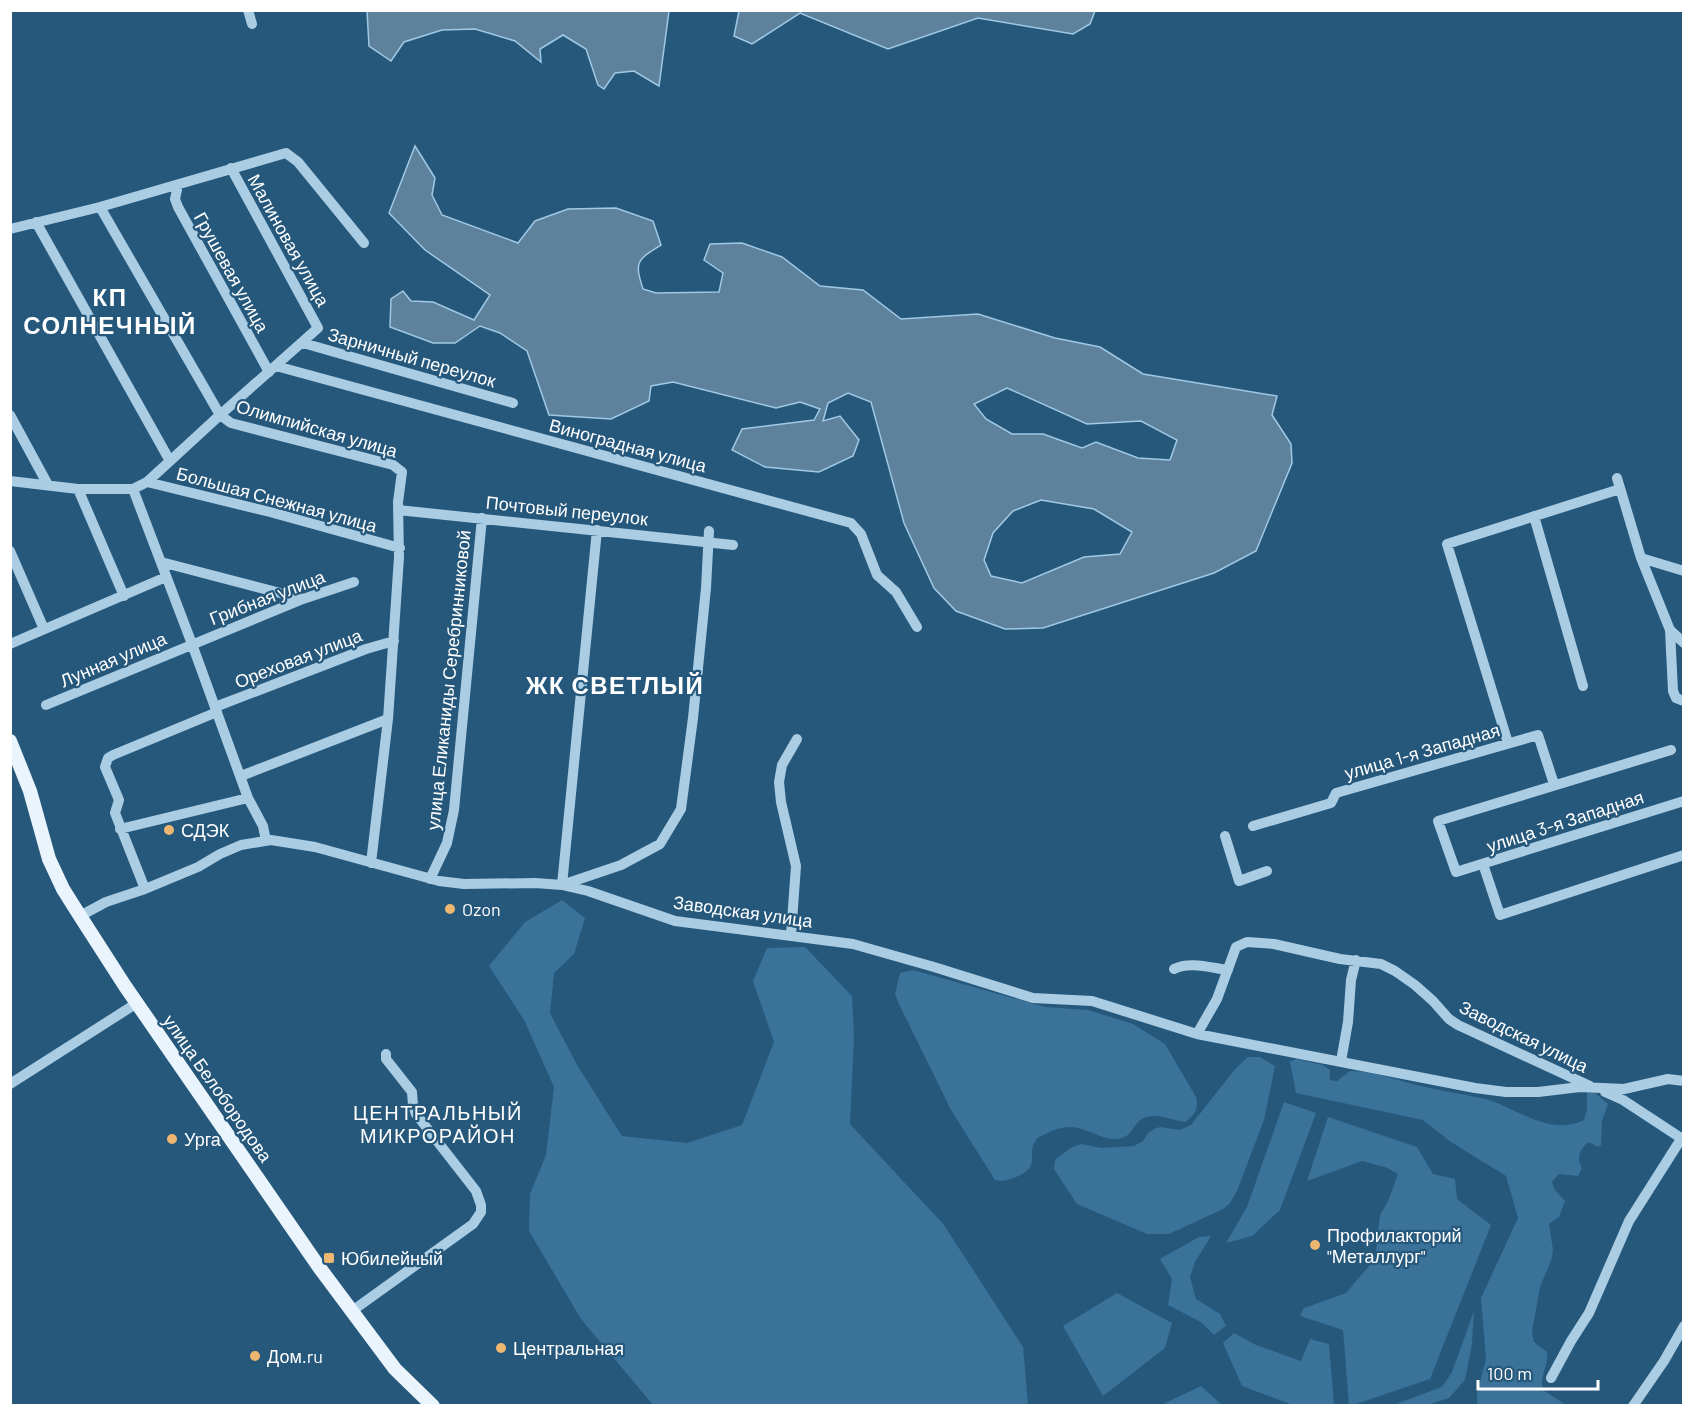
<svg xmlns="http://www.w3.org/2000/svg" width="1694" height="1416" viewBox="0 0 1694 1416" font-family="Barlow,sans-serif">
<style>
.green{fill:#3a7299}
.water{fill:#5e829b;stroke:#9fc9e5;stroke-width:1.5;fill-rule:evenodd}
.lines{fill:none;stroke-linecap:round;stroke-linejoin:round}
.minor{stroke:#aacde4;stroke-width:10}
.major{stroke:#eaf4fc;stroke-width:14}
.poi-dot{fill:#edb770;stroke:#26587c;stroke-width:2}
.labels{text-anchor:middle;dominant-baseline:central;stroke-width:4.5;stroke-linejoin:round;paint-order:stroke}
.street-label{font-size:18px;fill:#fff;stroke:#26587c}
.poi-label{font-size:18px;fill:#fff;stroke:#26587c;text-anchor:start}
.neighbourhood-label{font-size:20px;letter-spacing:1.5px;fill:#fff;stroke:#26587c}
.district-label{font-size:24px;font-weight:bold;letter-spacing:1.5px;fill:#fff;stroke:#26587c}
</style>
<rect width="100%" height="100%" fill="#26587c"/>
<path class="green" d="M562 900 585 918 574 954 554 973 550 1013 577 1065 622 1136 687 1143 742 1125 774 1042 753 981 767 948 805 947 852 996 854 1036 850 1124 944 1225 1023 1347 1028 1405H653L581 1319 529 1231 530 1194 546 1155 554 1087 524 1020 489 966 525 922Z
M913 970 1045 1007 1088 1010 1133 1024 1165 1044 1196 1097C1199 1109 1195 1115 1185 1122 1168 1119 1146 1108 1135 1126 1131 1131 1129 1136 1122 1138 1100 1145 1082 1117 1052 1131 1048 1133 1043 1135 1039 1137 1022 1152 1045 1166 1016 1177 1008 1180 1003 1182 995 1180L951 1110 898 1002 895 994 900 973Z
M1248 1057H1260L1275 1066 1264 1120 1237 1191 1230 1203 1223 1209 1169 1234H1147L1077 1204 1054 1169 1055 1160 1072 1147 1082 1144 1101 1148 1134 1146 1143 1141 1148 1133 1154 1129 1160 1127 1180 1130 1191 1125 1235 1069Z
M1296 1059 1323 1065 1330 1070V1080L1337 1081 1350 1071C1376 1071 1401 1082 1426 1087 1445 1092 1465 1094 1485 1099 1518 1108 1549 1137 1584 1120L1587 1109V1092L1595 1093 1608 1104 1602 1121 1601 1145 1598 1147 1589 1142C1580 1148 1576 1158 1582 1168L1578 1176 1559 1174 1552 1182 1555 1190 1565 1201 1559 1217 1549 1224 1553 1250 1552 1258 1540 1287 1532 1332 1534 1342 1547 1352C1549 1366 1539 1376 1543 1390L1566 1405H1477V1394L1486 1359 1481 1298 1518 1218 1506 1176 1451 1142 1423 1120 1296 1093 1290 1062Z
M1284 1102 1316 1113 1280 1210 1252 1236 1226 1243 1247 1207Z
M1328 1117 1417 1147 1433 1174 1455 1179 1457 1199 1491 1225 1430 1379 1353 1405H1349L1343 1330 1300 1316 1304 1308 1346 1293 1375 1259 1380 1215 1388 1201 1398 1174 1385 1167 1362 1161 1307 1181Z
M1211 1236 1195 1262 1190 1277 1196 1299 1220 1314 1226 1326 1214 1335 1201 1322 1168 1305 1172 1279 1160 1259 1199 1237Z
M1117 1293 1172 1323 1165 1348 1103 1396 1063 1326Z
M1474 1311 1472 1344 1465 1380 1449 1398 1427 1405H1393L1442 1387 1452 1372Z
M1234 1333 1256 1345 1301 1361 1310 1339 1329 1344 1334 1405H1293L1242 1386 1223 1343Z
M1201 1386 1222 1405H1161Z"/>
<path class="water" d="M367 11H669L659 86 634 71 615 73 604 89 598 85 586 49 563 35 540 49 541 62 515 41 475 29 442 30 404 42 391 61 369 46Z
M739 11V10L1095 11 1090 24 1073 34 978 18 888 49 800 13 752 44 734 36Z
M415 146 435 178 432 195 442 215 518 243 535 221 568 209 616 208 653 221 661 245C637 260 634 261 643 289L656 293 719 292 723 273 704 260 710 244 742 243 782 257 820 286 863 290 901 319 978 314 1055 338 1100 347 1143 374 1277 396 1272 415 1291 444 1292 463 1256 551 1214 573 1043 628 1005 629 956 611 934 588 904 523 871 402 848 393 828 403 823 421 840 416 859 440 853 456 819 472 765 467 732 450 742 429 814 420 820 409 800 402 776 408 673 382 651 386 649 401 611 419 549 415 527 351 500 333 480 326 455 343H433L390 327 391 299 403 291 411 301 433 302 474 320 490 295 425 250 389 213ZM1007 388 1087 424 1141 421 1177 440 1170 460 1138 458 1096 442 1082 448 1043 434H1012L986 419 974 404ZM1041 500 1094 509 1132 532 1120 554 1084 557 1022 583 991 576 984 560 993 533 1013 511Z"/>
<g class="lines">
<path class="minor" d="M248 10 252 24
M178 185 175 199 178 207 269 372
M100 207 220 415 231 423 393 465 402 472 398 502 399 557 388 719 371 863
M36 222 170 461
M10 229 100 207 286 153 298 162 364 243
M303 343 513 403
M276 366 851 523 861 534 877 575 896 592 917 627
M10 415 48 485
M1617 478 1641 558 1670 630 1684 643
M10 481 78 489H133L147 482 170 461 220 415 318 328 231 168
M147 482 270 512 400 548
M78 489 124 596
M133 489 192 644 248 798 263 826 266 841
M398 510 733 545
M1534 516 1583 686
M597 530 562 885 621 865 660 844 681 809 693 718 706 588 709 531
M10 551 44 629
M1641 558 1684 571
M161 562 303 599
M1670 630 1673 691 1676 698 1684 701
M10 644 166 577
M46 705 303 599 354 582
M215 707 366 649 394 641
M1508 743 1447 544 1620 489
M1671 750 1438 821 1456 872 1684 801
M241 776 388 719
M1253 826 1331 803 1336 793 1538 735 1554 784
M120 829 248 798
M1225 836 1239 881 1267 871
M1483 864 1500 915 1684 855
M430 879 447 843 454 810 482 518
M145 889 115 813 119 800 105 767 108 758 113 755 217 712
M80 916 106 902 145 889 198 867 220 854 241 845 271 840 315 847 439 881 464 884 535 883 562 885 588 891 675 921 853 944 934 967 1033 998 1092 1001 1197 1034 1475 1088 1506 1092H1538L1580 1087 1624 1089 1668 1079 1684 1081
M791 935 796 866 781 802 779 782 782 765 797 739
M1174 969C1190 961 1211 968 1228 970
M1197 1034 1217 999 1236 947 1247 942 1274 944 1340 959 1381 964 1395 971 1415 985 1433 1001 1449 1019 1458 1025 1590 1086
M1341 1061 1348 1022 1351 980 1356 960
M10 1084 137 1003
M1605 1092 1623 1100 1684 1140
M352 1311 473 1224 481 1212V1205L476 1191 416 1114 413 1106 412 1092 386 1059V1054
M1551 1378 1571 1341 1589 1313 1629 1221 1681 1139
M1633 1406 1664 1361 1684 1326"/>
<path class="major" d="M10 741 30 791 49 859 63 889 80 916 125 986 319 1267 395 1369 433 1406"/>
</g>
<g class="poi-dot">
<circle cx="169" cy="830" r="6"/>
<circle cx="450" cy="909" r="6"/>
<circle cx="172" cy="1139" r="6"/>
<circle cx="1315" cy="1245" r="6"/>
<rect x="323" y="1252" width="12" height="12" rx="3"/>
<circle cx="501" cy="1348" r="6"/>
<circle cx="255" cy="1356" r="6"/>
</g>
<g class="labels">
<g class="street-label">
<text transform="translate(289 240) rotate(61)">Малиновая улица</text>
<text transform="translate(232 272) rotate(61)">Грушевая улица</text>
<text transform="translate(412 357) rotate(16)">Зарничный переулок</text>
<text transform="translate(317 428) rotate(16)">Олимпийская улица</text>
<text transform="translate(628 445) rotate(15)">Виноградная улица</text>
<text transform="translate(277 499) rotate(15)">Большая Снежная улица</text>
<text transform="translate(567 510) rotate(6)">Почтовый переулок</text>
<text transform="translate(267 597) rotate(-21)">Грибная улица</text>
<text transform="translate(298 658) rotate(-21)">Ореховая улица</text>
<text transform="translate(113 659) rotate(-23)">Лунная улица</text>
<text transform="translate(448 680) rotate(-84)">улица Еликаниды Серебринниковой</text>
<text transform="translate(1422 751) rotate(-16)">улица 1-я Западная</text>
<text transform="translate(1565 821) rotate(-18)">улица 3-я Западная</text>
<text transform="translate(743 911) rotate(8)">Заводская улица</text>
<text transform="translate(1524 1036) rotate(26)">Заводская улица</text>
<text transform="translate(218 1088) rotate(55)">улица Белобородова</text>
</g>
<g class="poi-label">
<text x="181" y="830">СДЭК</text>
<text x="462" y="909">Ozon</text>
<text x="184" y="1139">Урга</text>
<text x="1327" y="1235">Профилакторий<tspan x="1327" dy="21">"Металлург"</tspan></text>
<text x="341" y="1258">Юбилейный</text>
<text x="513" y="1348">Центральная</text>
<text x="267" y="1356">Дом.ru</text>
</g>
<g class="neighbourhood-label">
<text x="438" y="1112">ЦЕНТРАЛЬНЫЙ<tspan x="438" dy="23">МИКРОРАЙОН</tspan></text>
</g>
<g class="district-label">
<text x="110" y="296">КП<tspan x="110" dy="28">СОЛНЕЧНЫЙ</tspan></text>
<text x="615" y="684">ЖК СВЕТЛЫЙ</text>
</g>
</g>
<rect width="1694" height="1416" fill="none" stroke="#ffffff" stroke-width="24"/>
<path d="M1478 1380v9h120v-9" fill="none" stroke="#ffffff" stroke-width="3"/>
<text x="1487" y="1380" font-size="18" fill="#ffffff" stroke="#26587c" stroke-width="4.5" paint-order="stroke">100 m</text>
</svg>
